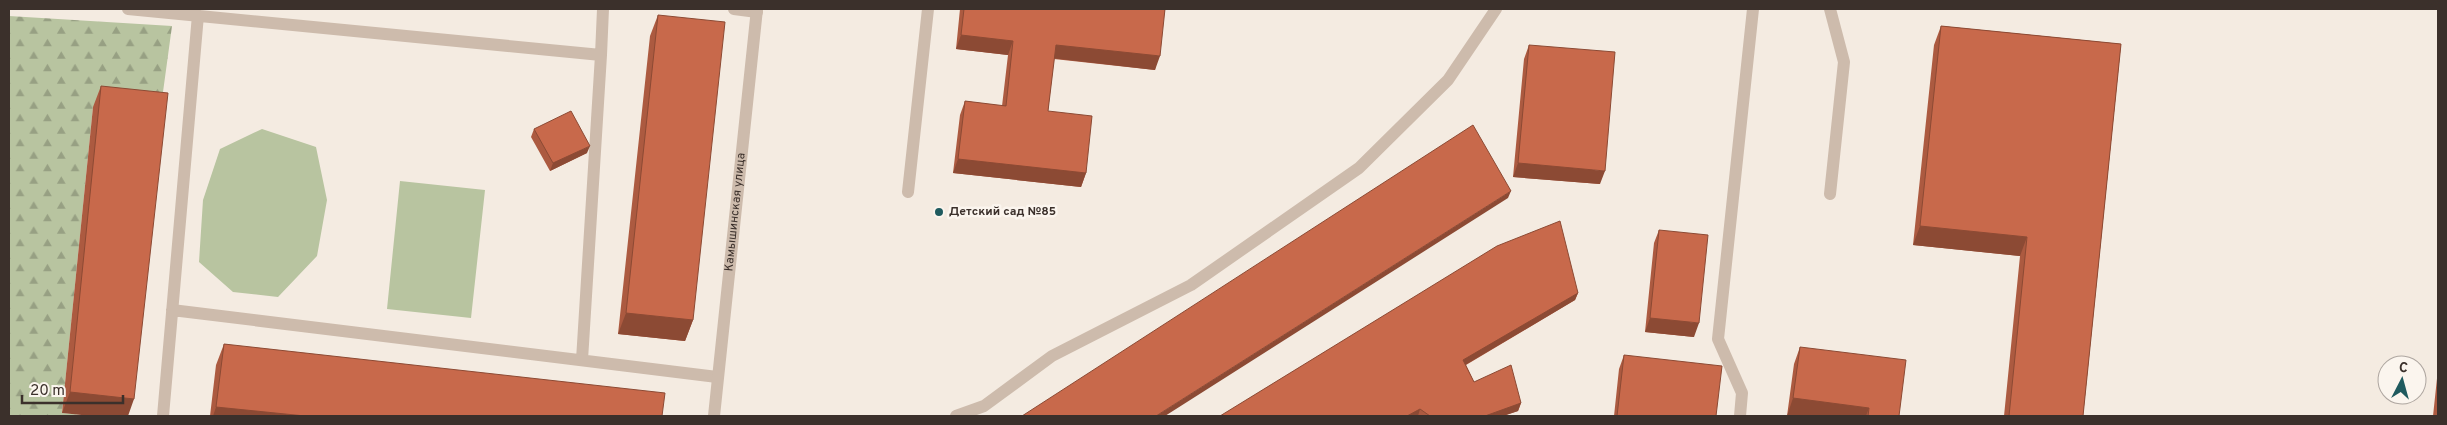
<svg xmlns="http://www.w3.org/2000/svg" width="2447" height="425" viewBox="0 0 2447 425" font-family="Overpass,sans-serif">
<style>
.forest{fill:url(#forest-firs)}
.green{fill:#b8c4a0}
.lines{fill:none;stroke-linecap:round;stroke-linejoin:round}
.service{stroke:#cdbbac;stroke-width:12}
.minor{stroke:#cdbbac;stroke-width:12}
.wall{fill:#ac5a40}
.shaded-wall{fill:#8c4a34}
.building{fill:#c8694b;stroke:#8c4a34}
.poi-dot{fill:#1f5a5e;stroke:#fbf5ee;stroke-width:2}
.labels{text-anchor:middle;dominant-baseline:central;stroke-width:5;stroke-linejoin:round;paint-order:stroke}
.street-label{font-size:12px;fill:#3b302b;stroke:#fbf5ee}
.poi-label{font-size:12px;font-weight:bold;fill:#3b302b;stroke:#fbf5ee;text-anchor:start}
</style>
<defs>
<pattern id="forest-firs" width="22" height="20" patternUnits="userSpaceOnUse" patternTransform="scale(1.25)"><rect width="22" height="20" fill="#b8c4a0"/><path d="M5 1l3.5 6h-7zM16 11l3.5 6h-7z" fill="#97a083"/></pattern>
</defs>
<rect width="100%" height="100%" fill="#f4ebe1"/>
<path class="forest" d="M9 16 172 26 160 114 93 107 62 413 91 416H9Z"/>
<path class="green" d="M262 129 316 147 327 200 317 256 278 297 233 292 199 262 203 200 220 149Z
M400 181 485 190 471 318 387 309Z"/>
<g class="lines">
<path class="service" d="M128 9 601 55 603 9
M734 9 757 12
M1830 9 1844 62 1830 194
M908 192 928 9
M172 310 717 377
M582 360 601 55
M163 416 198 15
M956 416 984 406 1052 356 1191 285 1359 168 1448 80 1496 9
M1740 416 1742 393 1718 339 1753 9"/>
<path class="minor" id="s1" d="M714 416 757 9"/>
</g>
<path class="wall" d="M960 9H1165L1155 70 1054 59 1048 111 1086 173 1081 187 953 173 960 115 965 101 1002 106 1008 55 956 49Z
M658 15 693 320 685 341 618 334 650 36Z
M1941 26 2121 44 2083 416H2004L2020 256 1913 245 1934 45Z
M1529 45 1600 184 1513 177 1524 59Z
M101 86 134 399 62 413 93 107Z
M534 129 587 153 550 171 531 137Z
M1659 230 1694 337 1645 332 1654 243Z
M1578 293 1575 300 1466 365 1474 382 1521 403 1518 411 1503 416H1220Z
M224 344 662 416H210L216 365Z
M1800 347 1899 416H1787L1794 364Z
M1624 355 1716 416H1614L1619 369Z
M2438 369V416H2433Z"/>
<path class="shaded-wall" d="M547 9H560L559 10Z
M961 35 1013 41 1008 55 956 49Z
M1056 45 1160 56 1155 70 1051 58Z
M590 146 587 153 550 171 553 163Z
M958 159 1086 173 1081 187 953 173Z
M1518 163 1605 171 1600 184 1513 177Z
M1511 191 1508 198 1165 416H1156Z
M1920 226 2027 237 2020 256 1913 245Z
M1578 293 1575 300 1460 368 1463 360Z
M626 313 693 320 685 341 618 334Z
M1650 318 1699 323 1694 337 1645 332Z
M70 392 134 399 128 416H91L62 413Z
M1793 398 1869 408 1866 416H1787Z
M1521 403 1518 411 1503 416H1485Z
M216 407 305 416H213Z
M1420 409 1418 416H1407Z"/>
<path class="building" d="M964 9H1165L1160 56 1056 45 1048 111 1092 116 1086 173 958 159 965 101 1006 106 1013 41 961 35Z
M658 15 725 22 693 320 626 313Z
M1941 26 2121 44 2083 416H2009L2027 237 1920 226Z
M1529 45 1615 52 1605 171 1518 163Z
M101 86 168 93 134 399 70 392Z
M571 111 590 146 553 163 534 129Z
M1473 125 1511 191 1156 416H1022Z
M1560 221 1578 293 1463 360 1474 382 1511 365 1521 403 1485 416H1430L1420 409 1407 416H1220L1497 246Z
M1659 230 1708 235 1699 323 1650 318Z
M224 344 665 393 662 416H305L216 407Z
M1800 347 1906 360 1899 416H1868L1869 408 1793 398Z
M1624 355 1722 366 1716 416H1617Z"/>
<circle class="poi-dot" cx="939" cy="212" r="5"/>
<g class="labels">
<g class="street-label">
<text stroke="none"><textPath href="#s1" startOffset="205">Камышинская улица</textPath></text>
</g>
<g class="poi-label">
<text x="949" y="212">Детский сад №85</text>
</g>
</g>
<rect width="2447" height="425" fill="none" stroke="#3b302b" stroke-width="20"/>
<g transform="translate(2402 380) rotate(6)"><circle r="24" fill="#fbf5ee" stroke="#aea6a0"/>
<path d="M0-4L9 19L0 12L-9 19Z" fill="#1f5a5e"/>
<text y="-8" font-size="14" font-weight="bold" text-anchor="middle" fill="#3b302b">С</text>
</g>
<path d="M22 395v8h101v-8" fill="none" stroke="#3b302b" stroke-width="2.5"/>
<text x="30" y="395" font-size="15" fill="#3b302b" stroke="#fbf5ee" stroke-width="4" paint-order="stroke">20 m</text>
</svg>
